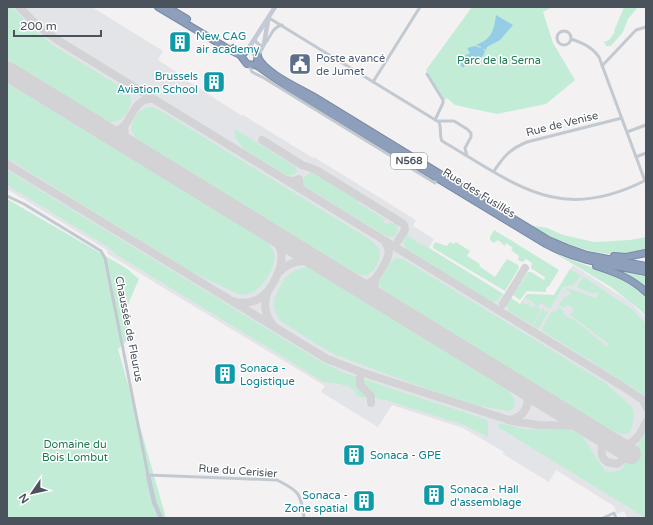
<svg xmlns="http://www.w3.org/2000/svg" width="653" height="525" viewBox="0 0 653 525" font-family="'Varela Round',sans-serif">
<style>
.airport{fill:#e3e4e8}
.green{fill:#c3ecd7}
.water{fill:#94cde5}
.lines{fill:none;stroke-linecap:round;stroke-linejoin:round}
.taxiway{stroke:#d3d3d6;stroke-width:8}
.runway{stroke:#d3d3d6;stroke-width:20}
.highway-casing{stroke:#788aa6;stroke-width:8}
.street{stroke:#c3c9d1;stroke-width:3}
.secondary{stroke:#c3cad5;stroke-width:4.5}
.highway{stroke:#8d9fbb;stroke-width:6}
.labels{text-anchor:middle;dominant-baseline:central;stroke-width:3;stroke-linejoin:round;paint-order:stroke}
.shield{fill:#fff;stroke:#80868d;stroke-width:1}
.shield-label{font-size:10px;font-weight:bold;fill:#4a525c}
.culture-label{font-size:11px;fill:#0d838f;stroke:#fff;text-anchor:start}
.service-label{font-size:11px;fill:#4e5e75;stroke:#fff;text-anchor:start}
.park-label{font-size:11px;fill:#1f7954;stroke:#fff}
.street-label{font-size:11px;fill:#4a525c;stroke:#fff}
</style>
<rect width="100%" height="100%" fill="#f3f1f1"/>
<path class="airport" d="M7 7H92L163 51 158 60 181 75 180 76 242 116 243 115 313 158 314 157 416 220 413 226 434 239 429 248 520 304 527 294 554 295 573 265 630 302 646 318V518H627L624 511 617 514 614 506 556 470 549 482 503 454 504 452 463 428 392 405 378 427 321 392 325 386 108 254 107 250 7 189Z"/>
<path class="green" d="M7 7H12L29 25 51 44 126 90C128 92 130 95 131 99 131 106 126 118 118 121 116 122 111 122 108 122L7 59Z
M472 7H552L543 12 553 43 575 80 546 104 497 114 455 105 447 98 444 100 426 70Z
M624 7H638L628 19 623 32 611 46H606L604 42 609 40 615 32 614 31Z
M7 83 269 243C270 246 273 249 274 252 278 264 264 287 253 292 248 295 243 295 238 294L192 272 7 158Z
M152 107 163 112 371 240C374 243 378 246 379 250 382 259 375 272 367 275 362 276 358 274 354 272L135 138 131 129C133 118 139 107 152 107Z
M237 130 296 167 297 172 293 175 288 176 244 149 236 139 234 131Z
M7 170 320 361 342 372 357 377V384L366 394 367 398 357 396 355 393 356 391 346 385 345 387 341 384 324 382 117 255 108 247 7 185Z
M310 173 315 174 359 201 358 203 385 219 383 222 388 224 390 222 393 224 394 222 397 225 398 229 396 235 392 237H388L307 188C303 184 303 181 304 177Z
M440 184 561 256 626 280 646 297V317L640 310 611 287Z
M7 199 126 268 139 279 126 309 129 339 118 349 166 518H7Z
M528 225 547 228 563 235 594 242 630 240 646 237V250C609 264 560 243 528 225Z
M494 230 559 270 549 286 546 288V292L527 291 520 300 513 295 528 272H531L544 280 545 277 532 269 531 268 532 263 526 259 523 262 518 260 519 256 511 250 513 248 506 243 505 246 498 240 494 243 490 240V237Z
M407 235 417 242 429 248 503 294 497 301 492 302 406 249 403 243Z
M435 242 447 246 450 242 454 244 456 242 470 251 467 256 480 264 479 266 495 277 507 259 518 265 519 268 505 291 433 248V245Z
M395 258 403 259 604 382 632 407C635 412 634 416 633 422 632 425 632 429 630 431 626 439 612 430 607 428L383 290 380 287 379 282 392 261Z
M604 266 646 275V290L622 272Z
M308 267 509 391C514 398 517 401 513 409L508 411 476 405 433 391 338 356 318 345 282 322 276 314 274 306V299L278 291 285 278 291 273 298 269Z
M570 269 580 275V277L573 285 563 287 550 309 541 303 538 307 527 298 523 300 527 294 554 295Z
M584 277 633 310 646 324V397L637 390 541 330 551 312 556 311 558 307 563 310V314L577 322 605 345V346L606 347 609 344 614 348 570 315 574 308 567 305 564 308 559 305 565 296 567 297 571 292 566 289 563 293 562 292 567 288 596 298 599 293 596 292 593 294 577 287 578 284Z
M511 298 520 304 523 300V303L526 305 530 302 529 306 532 308 534 305 541 310 532 325 508 311 507 306Z
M543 308 544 310 546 312 548 310H549L539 328 537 329 533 326Z
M363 379 485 419 488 422V437L464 425 386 400 378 399 363 385Z
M499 423 525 429 570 430 580 434 583 437 605 471C611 473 618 472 623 467 630 462 641 439 646 431V518L498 427V424Z"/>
<path class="water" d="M496 15 513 25 500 40 487 47 486 50 482 48 485 51 483 56 480 58 472 56 463 68 457 60 470 53 467 48 475 46 481 48V47L476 45C492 39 494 30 496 15Z"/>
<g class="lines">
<path class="taxiway" d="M19 7 39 27 59 41 622 386 643 400 646 407
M125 125C132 115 138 97 153 99
M101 128C110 132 117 133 125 125 123 135 126 141 132 148
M262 140 302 165 316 170 402 223 404 225 405 230 398 241
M7 164 327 359 361 372 512 421 538 425 584 426 601 437C606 447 596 453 607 462L617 464 623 460 627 451 624 443 617 438 604 437
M286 180 293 181 299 179 300 187 303 190
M265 229C280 240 286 256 278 273 291 260 306 257 323 265
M376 278C382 267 395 254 385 242
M350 282C360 285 368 286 376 278 373 288 375 294 382 301
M268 291C263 303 265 316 273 325
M233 301C244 305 258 302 266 293 271 288 275 280 278 273
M503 304 525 268
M360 378V385L371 396V403
M508 420C523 419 534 403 523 390 521 386 517 384 513 382
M622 445C635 445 641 433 646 422"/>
<path class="runway" d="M7 71 631 454"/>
<g class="highway-casing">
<path id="highway" d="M158 7 230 50 240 55 247 64 255 65 259 67 290 89 546 244C577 261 611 265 646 272
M167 7 187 19
M234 48 238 50 245 51
M243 54 247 50H253L258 55 257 60
M258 57C264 73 301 89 316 98L548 240 567 248 587 255 646 266
M614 256 626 257 646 253
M596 266C615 272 631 278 646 292"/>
</g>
<path class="street" d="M269 18 437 121H454L467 129 471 133V137L465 148 467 156
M557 38a7 7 0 1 1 14 0a7 7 0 1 1-14 0Z
M255 39 256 42 261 46C271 42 269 28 282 25
M571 39C583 43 592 47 599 57L645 181
M249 65 252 72 264 78 435 183 437 178
M602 66 636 30 646 27
M427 74 443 100V103L435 120
M373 82 420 7
M439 122C442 129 439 135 442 141 516 184 559 225 646 180
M627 132 646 125
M636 157 646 153
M494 171C504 156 510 149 527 142L622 118
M7 196 24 204 88 243 101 251 105 258 148 475 277 480C299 491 301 493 304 518
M603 518 614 513 616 518"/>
<path class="secondary" d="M248 49 275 7
M258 55 264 44 268 21
M148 475 154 502 161 518"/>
<use href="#highway" class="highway"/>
</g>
<defs>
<g id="building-square" transform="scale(1.15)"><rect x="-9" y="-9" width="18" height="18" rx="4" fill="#0f9aa8" stroke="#fff"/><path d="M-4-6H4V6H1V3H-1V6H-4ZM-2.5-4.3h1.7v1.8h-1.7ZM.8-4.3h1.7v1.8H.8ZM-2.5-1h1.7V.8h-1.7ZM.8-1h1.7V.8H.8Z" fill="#fff"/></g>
<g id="civic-square" transform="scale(1.15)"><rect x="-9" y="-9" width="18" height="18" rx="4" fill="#5c6f8a" stroke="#fff"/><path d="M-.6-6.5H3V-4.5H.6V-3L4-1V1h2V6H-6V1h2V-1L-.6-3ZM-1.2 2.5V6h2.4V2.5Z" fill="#fff"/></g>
</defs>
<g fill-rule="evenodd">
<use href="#building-square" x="180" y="42"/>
<use href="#civic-square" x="300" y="64"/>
<use href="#building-square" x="214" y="82"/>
<use href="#building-square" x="225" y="374"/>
<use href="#building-square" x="354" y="455"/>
<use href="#building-square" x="434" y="495"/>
<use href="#building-square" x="364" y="501"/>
</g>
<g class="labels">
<rect class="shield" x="391" y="153" width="36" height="16" rx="3"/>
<g class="shield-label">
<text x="409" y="161">N568</text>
</g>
<g class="culture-label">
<text x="196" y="36">New CAG<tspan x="196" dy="13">air academy</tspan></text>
<text x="198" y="76" text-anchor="end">Brussels<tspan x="198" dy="13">Aviation School</tspan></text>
<text x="240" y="368">Sonaca -<tspan x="240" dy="13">Logistique</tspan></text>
<text x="370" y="455">Sonaca - GPE</text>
<text x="450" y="489">Sonaca - Hall<tspan x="450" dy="13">d'assemblage</tspan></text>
<text x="348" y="495" text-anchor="end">Sonaca -<tspan x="348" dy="13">Zone spatial</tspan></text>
</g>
<g class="service-label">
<text x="316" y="58">Poste avancé<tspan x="316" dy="13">de Jumet</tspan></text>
</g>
<g class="park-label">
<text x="499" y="60">Parc de la Serna</text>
<text x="75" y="444">Domaine du<tspan x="75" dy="13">Bois Lombut</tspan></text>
</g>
<g class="street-label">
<text transform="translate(562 124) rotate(-14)">Rue de Venise</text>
<text transform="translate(479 193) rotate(32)">Rue des Fusillés</text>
<text transform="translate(129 329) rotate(79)">Chaussée de Fleurus</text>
<text transform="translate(238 471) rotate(4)">Rue du Cerisier</text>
</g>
</g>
<rect width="653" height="525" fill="none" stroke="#4a525c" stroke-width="16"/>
<g transform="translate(32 493) rotate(236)" stroke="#ffffff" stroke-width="3" paint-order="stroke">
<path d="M0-3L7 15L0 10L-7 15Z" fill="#4a525c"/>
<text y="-6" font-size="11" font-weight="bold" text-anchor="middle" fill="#4a525c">N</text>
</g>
<path d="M14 30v6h87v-6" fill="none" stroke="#4a525c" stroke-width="2"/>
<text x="20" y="30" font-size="12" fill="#4a525c" stroke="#ffffff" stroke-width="3" paint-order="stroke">200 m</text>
</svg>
